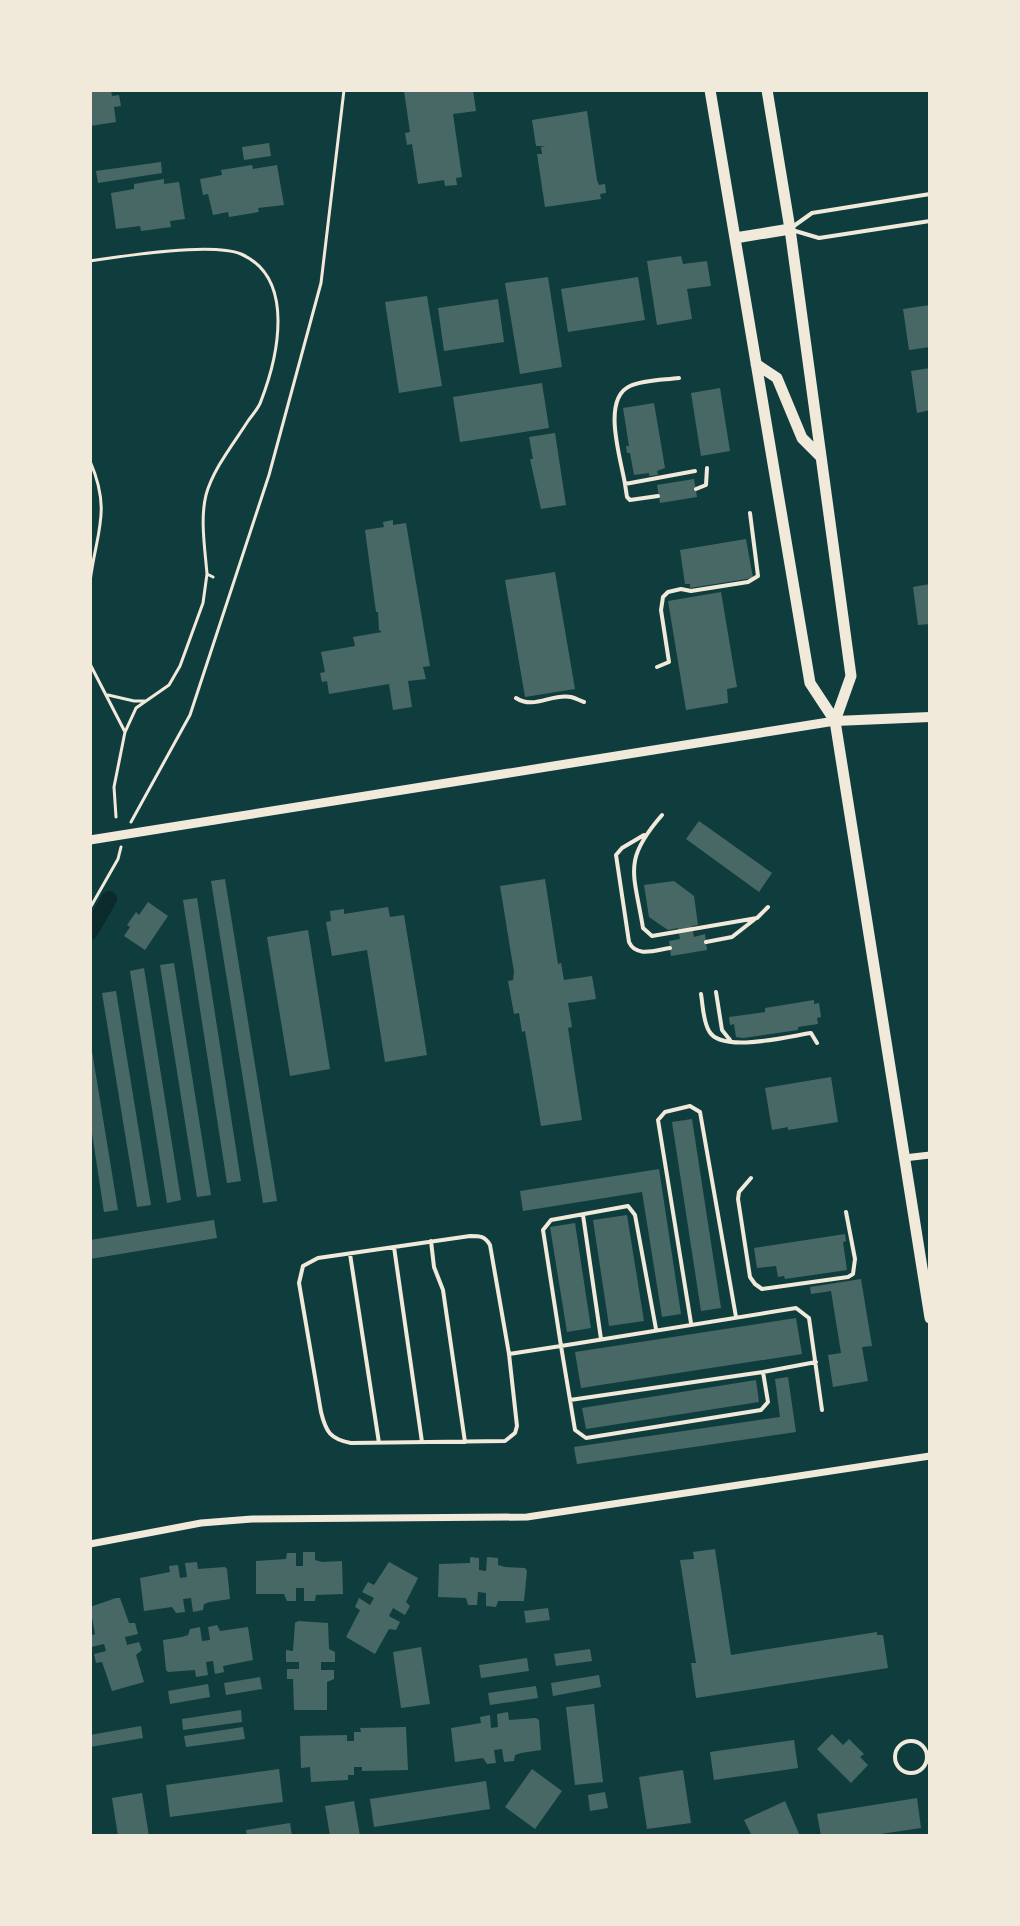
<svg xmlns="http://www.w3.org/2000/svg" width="1020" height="1926" viewBox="0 0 1020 1926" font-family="'Public Sans',sans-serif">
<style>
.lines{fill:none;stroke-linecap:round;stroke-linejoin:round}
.canal{stroke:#0a2a2b;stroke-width:16}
.building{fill:#486865}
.path{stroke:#f1e9da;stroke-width:3}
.service{stroke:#f1e9da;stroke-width:4}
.minor{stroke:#f1e9da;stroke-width:7}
.tertiary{stroke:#f1e9da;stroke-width:9}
.secondary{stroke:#f1e9da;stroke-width:10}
.primary{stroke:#f1e9da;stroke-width:11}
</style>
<rect width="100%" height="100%" fill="#0f3d3e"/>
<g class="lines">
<path class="canal" d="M90 932 109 899"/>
</g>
<path class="building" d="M90 90H111L112 96 119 95 121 106 114 107 116 122 90 126Z
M448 90H473L476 111 453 114 462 177 456 178 457 185 445 186 444 180 418 184 412 144 407 145 405 133 410 132 404 91Z
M587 111 597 180 599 185 605 184 606 193 600 194 601 199 545 207 537 154H542L541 147 546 146H536L532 120Z
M269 143 271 156 244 160 242 147Z
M161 162 162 173 98 183 96 171Z
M252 165 253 169 277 165 284 205 258 208 259 212 229 217 228 212 213 215 208 194 203 195 200 179 222 175 221 170Z
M164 179V184L179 182 185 219 170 221 171 227 141 231 140 226 116 229 111 193 134 189V184Z
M681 256 683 264 707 261 711 286 687 289 692 319 657 325 647 261Z
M548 277 562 367 520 374 505 283Z
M638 277 645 320 568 332 561 289Z
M427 296 442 386 399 393 385 302Z
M498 299 504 342 444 351 438 308Z
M930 305V347L909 350 903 309Z
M930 368V410L917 413 911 371Z
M542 383 549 428 460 442 453 397Z
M720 388 730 451 701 456 691 393Z
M654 403 665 468 657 471 658 475 649 476V473L634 475 630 453H627L626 446H629L623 408Z
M555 433 566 505 541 509 530 459H533L529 437Z
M694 479 697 497 660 503 657 485Z
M393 520V525L406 523 430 666 423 667 426 679 408 681 412 707 393 710 389 684 329 694 327 681 322 682 320 673 325 672 321 652 355 646 353 637 382 632 379 630 378 612H376L365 530 384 527 383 522Z
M746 539 753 578 690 588V584H685L680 550Z
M555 572 575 689 525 697 505 580Z
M930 584V624L918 625 913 587Z
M721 592 737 687 727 689 728 703 686 710 668 601Z
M699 821 772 873 759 892 686 839Z
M225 879 277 1201 263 1203 211 881Z
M545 879 558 964 561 963 564 980 592 976 596 999 568 1003 572 1027 568 1028 582 1120 541 1126 525 1031 522 1032 519 1013 514 1014 508 981 513 980 514 972 500 886Z
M674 881 694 896 698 925 692 926 694 937 705 934 707 950 671 956 669 941 680 939 678 928 668 930 649 917 644 885Z
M197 898 241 1181 227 1183 183 900Z
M148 902 168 916 145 950 124 936 130 927 127 925 136 912 139 915Z
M388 907 390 917 404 915 427 1055 385 1062 367 950 332 956 326 922 331 921 330 911 344 909V914Z
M308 930 330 1069 290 1076 267 937Z
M174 963 211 1195 197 1197 160 965Z
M144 968 181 1200 167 1203 130 971Z
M116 991 151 1205 137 1207 102 993Z
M814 1000V1004L819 1003 821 1017 817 1018 818 1024 798 1027V1030L743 1038 736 1037 734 1024 730 1025 729 1017 765 1012V1008Z
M90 1039 118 1210 104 1212 90 1120Z
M831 1077 838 1122 788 1130V1127L772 1130 765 1088Z
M692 1119 721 1308 701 1311 672 1122Z
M659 1169 681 1314 662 1317 642 1192 523 1211 520 1191Z
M627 1215 644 1321 609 1326 593 1220Z
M214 1220 217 1238 90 1259V1240Z
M575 1223 591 1328 567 1332 550 1227Z
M845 1234 846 1241 843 1242 847 1270 785 1279 784 1276 778 1277 776 1266 757 1268 754 1248Z
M861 1279 872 1346 862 1347 868 1381 833 1387 828 1355 841 1353 831 1291 811 1294 810 1287Z
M796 1318 802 1354 581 1388 575 1352Z
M788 1377 796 1432 577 1464 574 1447 780 1417 775 1379Z
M756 1380 759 1402 586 1429 582 1408Z
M715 1549 731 1655 877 1632V1635H883L888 1668 696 1698 691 1663H696L680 1560 694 1559 693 1552Z
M303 1552H315V1560L322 1562 342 1561 343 1594 316 1595 315 1601H304V1588H296V1601H287L284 1594H256V1561L286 1559 287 1553H296V1566H303Z
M470 1557 479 1558V1570L486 1571 487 1557 498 1558V1565L505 1567 525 1568 527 1571 524 1601H498L496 1607 486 1606V1593L478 1592 477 1605H468L466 1598 438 1597 439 1564 470 1563Z
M197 1562 198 1569 225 1567 227 1569 230 1599 210 1602 204 1604 203 1610 193 1612 191 1598 183 1599 185 1612 176 1613 172 1607 144 1611 140 1578 170 1572 169 1566 178 1565 180 1578 187 1577 185 1563Z
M389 1562 418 1578 406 1602 410 1606 405 1615 393 1608 389 1616 400 1622 396 1630 389 1629 375 1654 346 1637 360 1610 355 1607 359 1598 370 1605 374 1598 362 1592 368 1582 374 1585Z
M116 1598H120L129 1623H135L138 1634 125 1637 127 1645 139 1642 142 1650 136 1655 144 1682 112 1691 102 1662 96 1663 94 1654 106 1651 104 1644 91 1647 90 1644V1636L95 1634 90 1607Z
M548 1608 550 1620 526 1623 524 1611Z
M298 1621 328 1623 329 1649 335 1652V1662H321V1670H334V1679L327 1682V1710H294L293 1679H287V1669H299V1662H286V1650L293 1651 295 1623Z
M217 1625 220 1631 248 1627 253 1660 223 1666 224 1672 215 1674 213 1661 206 1662 208 1675 196 1677 195 1670 168 1672 166 1670 163 1640 182 1637 188 1635 190 1629 200 1627 202 1641 210 1640 208 1627Z
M421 1647 430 1704 401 1708 393 1652Z
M590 1649 592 1661 556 1666 554 1654Z
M527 1658 529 1671 481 1678 479 1665Z
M599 1675 601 1687 553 1696 551 1683Z
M260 1677 262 1689 226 1695 224 1683Z
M208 1684 210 1697 170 1704 168 1691Z
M536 1686 538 1698 490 1705 488 1693Z
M594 1704 603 1782 575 1785 566 1707Z
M241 1710 242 1722 183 1730 182 1719Z
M508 1712 509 1720 536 1718 539 1720 541 1750 521 1753 515 1755 514 1761 504 1762 502 1749 494 1750 496 1763 487 1764 483 1758 455 1762 451 1728 481 1723 480 1717 490 1715 491 1728 498 1727 497 1714Z
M141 1726 143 1738 90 1747V1735Z
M243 1727 245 1739 186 1747 184 1736Z
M406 1727 408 1770 362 1771V1767H354V1775H348V1780L311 1782 310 1767 301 1768 300 1736 347 1735V1741H354V1732H361L360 1728Z
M832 1734 843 1745 849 1739 864 1754 860 1757 868 1765 851 1783 817 1749Z
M794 1740 798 1768 714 1780 710 1752Z
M279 1769 283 1802 170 1817 166 1785Z
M532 1769 562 1791 535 1829 505 1807Z
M683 1770 691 1823 647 1829 639 1777Z
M486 1781 490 1809 374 1827 370 1799Z
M605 1792 608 1808 590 1811 588 1795Z
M142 1793 149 1836H118L112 1798Z
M917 1798 921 1828 867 1836H821L817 1814Z
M354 1801 360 1836H330L325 1806Z
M785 1801 800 1836H752L744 1820Z
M290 1823 292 1836H247L246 1830Z"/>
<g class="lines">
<path class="path" d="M90 261C123 256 212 242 241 254 296 278 278 357 261 401 259 408 252 415 248 421 234 443 213 469 206 495 200 519 205 549 207 574L213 577
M90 461C112 512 96 532 90 582
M90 664 125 732 114 787 116 817
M108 695 134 701H146
M125 732 136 708 169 685 180 666 203 603 207 574
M131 822 190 715 269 475 321 283 344 90
M90 908 118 859 121 847"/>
<path class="service" d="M791 228 812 213 930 194
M792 230 819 238 930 221
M679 378C664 380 644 380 630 386 601 399 621 459 625 484L695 471
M625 484 627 497 630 500 658 496
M696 489 706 485 707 468
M657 667 669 662 661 610 663 597 668 592 681 589 691 591 748 582 758 576 750 513
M516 698C534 710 552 693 571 697 576 698 580 701 584 702
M662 815C622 861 634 872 643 928L652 936 757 918 768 907
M644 835 622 848 616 855 629 942C636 958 656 950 670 948
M706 942 732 937 755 919
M716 992 722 1030 730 1040
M701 994C703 1006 703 1021 709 1031 721 1054 790 1036 811 1033L817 1043
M751 1178 739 1192 738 1199 750 1277 755 1284 762 1289 848 1277 853 1274 855 1259 846 1212
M583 1215 601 1339
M470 1236C480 1236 485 1236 490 1245L509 1354 517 1426 515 1433 505 1441 351 1443C330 1439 326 1432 321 1412L299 1283 303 1266 318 1258Z
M431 1241 434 1267 443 1290 465 1442
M394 1247 422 1442
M350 1254 379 1443
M691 1323 658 1120 665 1112 690 1106 700 1112 736 1317
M509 1354 561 1346 543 1230 551 1220 628 1206 635 1215 656 1329
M816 1362 763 1372 768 1402 761 1410 586 1438 575 1430 561 1346 796 1308 809 1318 822 1410
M570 1400 763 1372
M895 1757a16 16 0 1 1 32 0a16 16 0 1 1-32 0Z"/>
<path class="minor" d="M904 1158 930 1155
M90 1544 201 1523 252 1519 527 1517 930 1456"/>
<path class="tertiary" d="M90 840 835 721"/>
<path class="secondary" d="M835 721 930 717"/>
<path class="primary" d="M710 90 810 683 835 721 930 1318
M767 90 790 229 851 676 835 721
M735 238 790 229
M756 364 777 378 802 438 820 456"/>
</g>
<rect width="1020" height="1926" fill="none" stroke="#f1e9da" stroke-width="184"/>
</svg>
